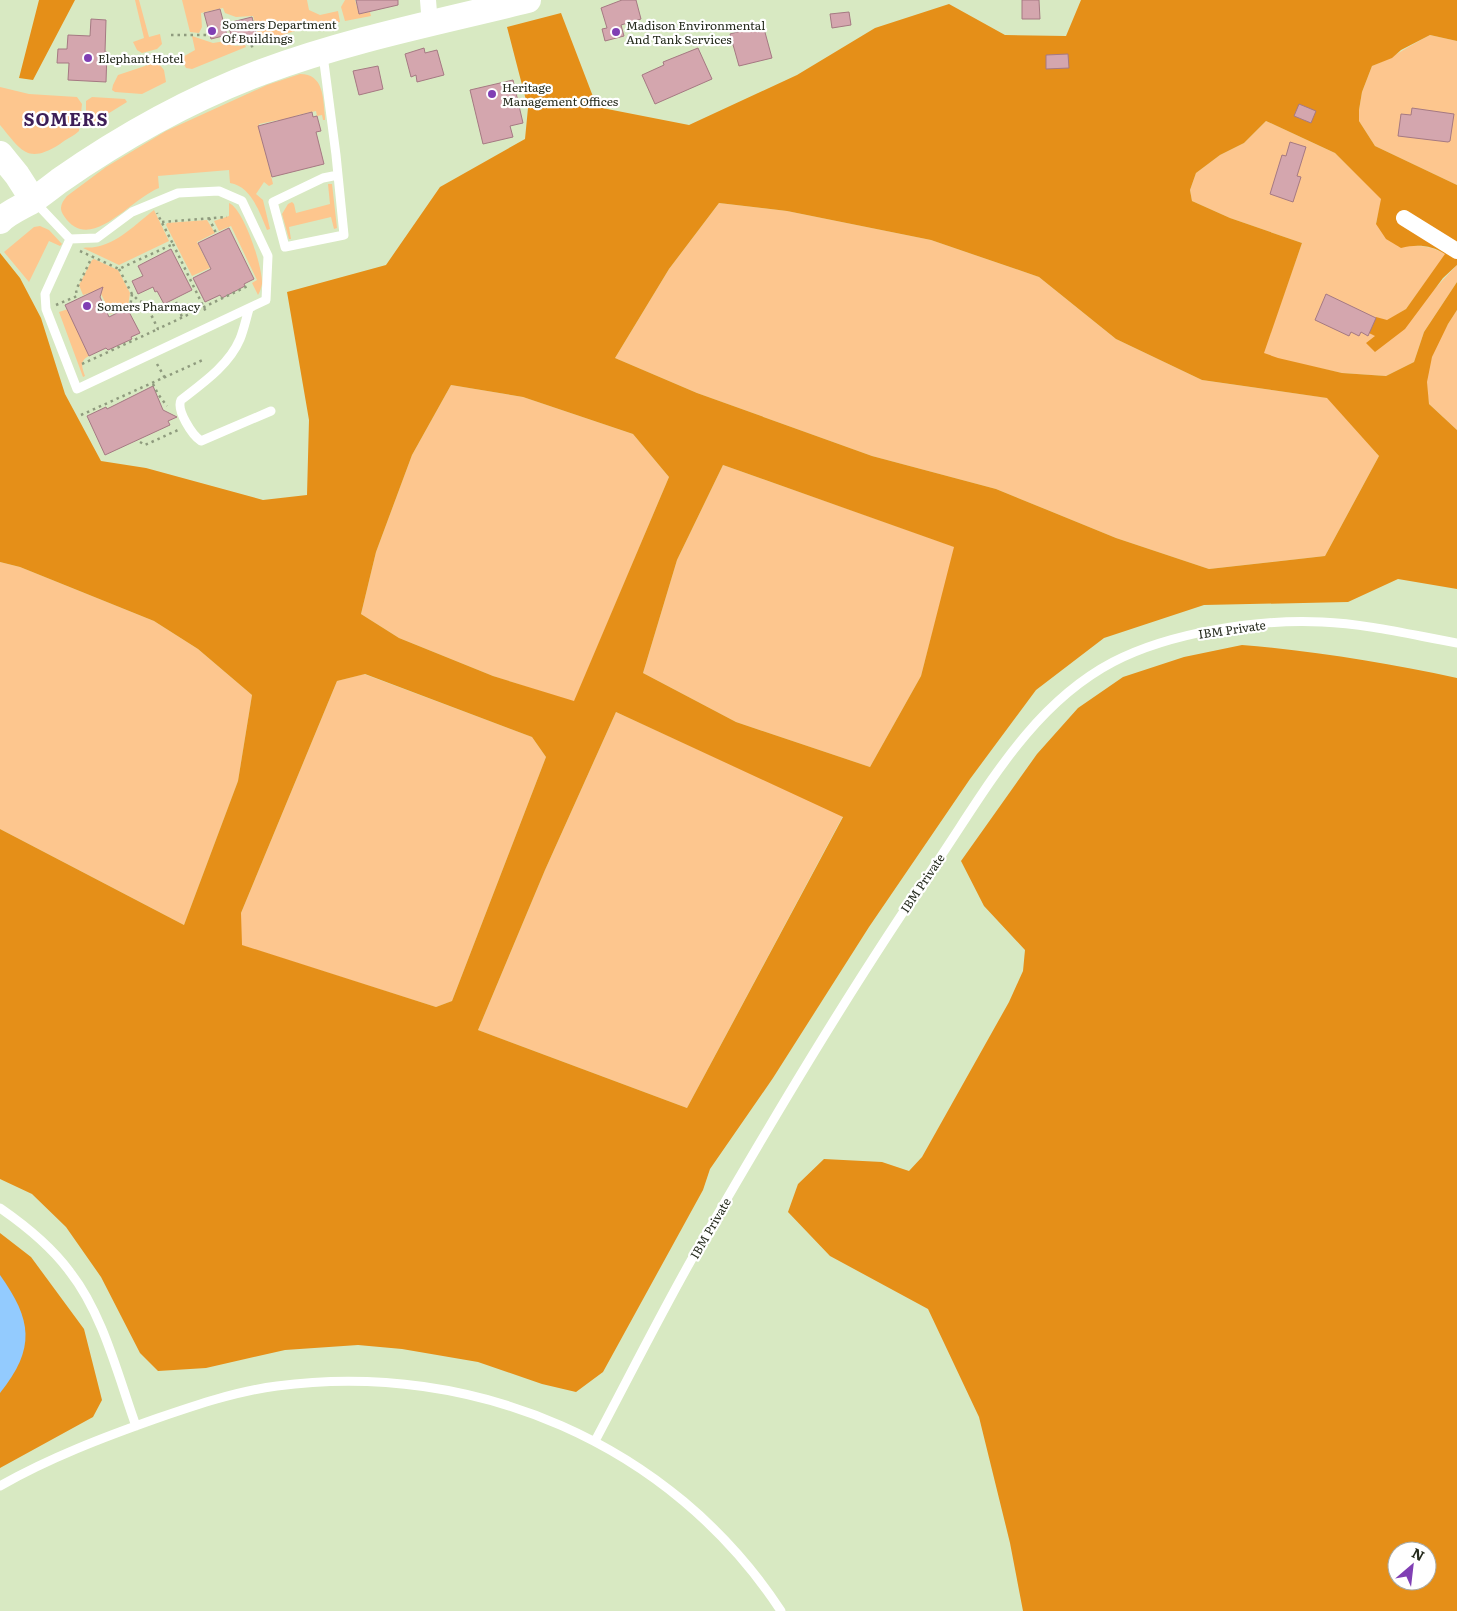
<svg xmlns="http://www.w3.org/2000/svg" width="1457" height="1611" viewBox="0 0 1457 1611" font-family="Literata,serif">
<style>
.green{fill:#fdc68e}
.forest{fill:#e58f18;fill-rule:evenodd}
.water{fill:#93cbfe}
.building{fill:#d4a6ae;stroke:#a57982}
.lines{fill:none;stroke-linecap:round;stroke-linejoin:round}
.path{stroke:#8f9b7e;stroke-width:2.5;stroke-dasharray:2.5 4;stroke-linecap:butt}
.lane{stroke:#fff;stroke-width:9}
.street{stroke:#fff;stroke-width:16}
.primary{stroke:#fff;stroke-width:26}
.poi-dot{fill:#803fb4;stroke:#fff;stroke-width:2}
.labels{text-anchor:middle;dominant-baseline:central;stroke-width:4.5;stroke-linejoin:round;paint-order:stroke}
.poi-label{font-size:12px;fill:#252b1d;stroke:#fff;text-anchor:start}
.street-label{font-size:12px;fill:#252b1d;stroke:#fff}
.district-label{font-size:18px;font-weight:bold;letter-spacing:1px;fill:#3d1e57;stroke:#fff}
</style>
<rect width="100%" height="100%" fill="#d8e9c2"/>
<path class="green" d="M135 0H139L149 37 160 34 162 44 157 49 142 53 137 50 133 42 144 38Z
M182 0H307L309 10 320 15 338 11 340 22 308 27 260 42 253 16 236 17 225 13 223 8 201 13 202 27 199 33 190 32Z
M345 0H355L359 14 370 12 371 16 345 21 341 7Z
M1430 35 1457 41V185L1375 146 1359 121V110L1362 92 1372 66C1393 58 1410 45 1430 35Z
M192 36 213 43 226 41 236 46 245 45 246 47 192 69 186 68 181 58 195 50Z
M151 64H159L164 70 166 82 142 94 115 92 112 90 113 85 118 75Z
M300 74C324 74 323 98 325 117V120H323L322 115 317 116 316 111 298 115 279 124 278 120 259 124 273 184 269 186 264 182 256 194 263 200 270 229 267 230C260 213 251 186 230 183L229 170 158 176 159 188C130 199 90 255 64 216 58 208 62 202 67 196L106 167 166 131 267 85Z
M0 87 29 94 77 97 82 104 79 131C74 136 66 139 60 144 27 165 21 150 0 125Z
M92 97 125 99 127 102 88 126 86 123V101Z
M1266 121 1335 153 1382 199 1376 223 1401 247C1417 244 1431 246 1446 254L1406 309 1387 321 1375 335V352L1457 265V282L1424 332 1414 362 1386 376 1342 373 1278 359 1263 354 1302 243 1230 218 1192 201 1190 190 1196 173 1220 155 1244 143Z
M328 184H332L337 228 334 229 331 217 289 227 291 239H289L282 214 288 204 292 202 294 204 296 213 330 204Z
M229 203C244 209 263 268 262 284 261 288 260 292 258 295L252 283 257 280 231 226 219 231 214 221 229 216Z
M719 203 787 211 931 240 1039 277 1116 339 1202 380 1328 398 1379 456 1325 556 1209 569 1116 538 996 489 872 456 697 393 615 358 669 269Z
M154 210 169 241 119 265 83 248C87 247 91 248 95 247 117 244 137 223 154 210Z
M207 220 215 233 197 242 210 268 192 276 166 225 167 223Z
M40 226 49 230 62 244 60 246 49 241 29 282 4 252 34 227Z
M94 259 118 270 130 293 128 307 111 314 99 290 83 295 79 285 92 260Z
M68 309 89 356C79 361 82 367 85 376L83 377 59 312Z
M1457 310V430L1429 404C1428 397 1427 391 1427 384 1427 358 1443 331 1457 310Z
M451 385 523 397 633 434 669 477 574 702 493 676 399 638 361 614 376 552 412 455Z
M723 465 955 547 921 676 870 767 736 722 643 673 677 560Z
M0 562 20 567 154 621 198 649 252 695 238 781 184 925 0 829Z
M364 674 532 737 546 757 452 1001 436 1007 241 945V913L337 681Z
M616 712 843 816 687 1108 478 1030 545 870Z"/>
<path class="forest" d="M39 0H75L33 80 19 78Z
M1081 0H1457V41L1430 35 1401 50 1392 58 1372 66 1362 92 1359 110V121L1375 146 1457 185V265L1443 278 1405 329 1375 352 1366 343 1375 336 1369 333 1376 317 1387 320 1406 309 1445 254C1431 245 1417 244 1401 248L1386 239 1376 224 1381 199 1335 153 1266 121 1244 143 1220 155 1196 173 1190 190 1192 201 1230 218 1302 243 1264 353 1278 358 1342 373 1386 376 1414 362 1424 332 1457 282V310L1448 324 1432 357 1427 382 1429 404 1457 430V589L1398 579 1348 602 1204 605 1104 638 1036 690 970 779 869 927 773 1078 710 1169 703 1190 603 1372 576 1392 542 1384 478 1362 402 1349 358 1345 285 1350 206 1368 158 1371 140 1353 101 1277 66 1227 32 1194 0 1179V829L184 925 238 781 252 695 198 649 154 621 20 567 0 562V253L20 278 41 318 65 394 101 461 146 468 263 500 307 495 309 420 287 292 386 265 440 187 525 139 528 108 507 27 561 13 597 107 689 125 797 75 875 28 949 4 1005 35 1066 36ZM719 203 787 211 931 240 1039 277 1116 339 1202 380 1327 398 1379 456 1325 556 1209 569 1116 538 996 489 872 456 697 393 615 358 669 269ZM451 385 523 397 633 434 669 477 574 701 493 676 399 638 361 614 376 552 412 455ZM723 465 954 547 921 676 870 767 736 722 643 673 677 560ZM365 674 532 737 546 757 452 1001 436 1007 242 945 241 913 337 681ZM616 712 843 817 687 1108 478 1030 545 870Z
M1242 645C1315 651 1386 663 1457 678V1611H1023L1010 1543 979 1417 928 1309 830 1256 788 1212 798 1184 824 1159 882 1162 909 1171 922 1157 1009 1002 1023 971 1025 950 984 906 961 861 1037 754 1078 708 1123 677 1184 657ZM1397 1551H1427V1581H1397Z
M0 1233 31 1257 84 1329 102 1400 93 1417 0 1468Z"/>
<path class="water" d="M0 1275C32 1320 36 1348 0 1393Z"/>
<path class="building" d="M356 0H398V5L359 14Z
M622 0H636L641 19 621 25 624 36 605 41 602 29 607 28 601 8Z
M1022 0H1039L1040 19H1022Z
M220 9 227 35 211 39 204 13Z
M849 12 851 25 832 28 830 14Z
M252 17 257 37 233 43 228 23Z
M91 19 106 20 105 52H107L106 82 68 80 69 63H57L58 49H67L68 35 90 36Z
M763 25 772 58 739 66 730 34Z
M424 48 425 53 437 50 444 75 417 82 416 75 411 77 405 54Z
M698 48 712 79 655 104 642 75 664 65 663 62Z
M1068 54 1069 68 1046 69V55Z
M378 66 383 89 359 95 353 71Z
M513 80 523 123 510 126 513 137 483 144 470 90Z
M1299 104 1316 111 1311 123 1294 116Z
M1412 108 1454 114 1450 141 1448 142 1398 136 1401 114 1411 115Z
M312 112 313 117 317 116 321 131 316 132 324 164 272 177 258 126Z
M1290 142 1306 147 1297 176 1301 177 1293 202 1270 194 1282 155 1286 156Z
M229 228 254 279 244 284 245 286 222 298 220 295 205 302 193 278 211 269 198 243Z
M171 249 192 290 164 304 157 291 155 292 153 287 138 294 132 281 143 276 138 266Z
M103 287 100 297 109 317 127 308 140 333 131 337 132 339 108 350 106 348 89 356 65 305Z
M1326 294 1376 318 1368 336 1361 332 1359 336 1351 332 1349 336 1315 320Z
M153 386 163 410 177 417 168 421 170 425 105 455 87 416 106 407 107 409Z"/>
<g class="lines">
<path class="path" d="M171 35H206
M249 39 253 49
M209 218 216 233
M162 222 227 217
M173 244 207 314
M80 251 119 269 173 244 157 213
M119 269 132 294 138 300 146 304 158 329 250 285
M132 294 130 308 146 304
M176 302 182 317
M56 305 77 296 76 290 92 257
M82 364 158 329
M157 364 165 378
M153 384 158 394 167 406
M81 415 205 359
M140 442 145 445 178 430"/>
<path class="lane" d="M323 55 336 155 344 235 285 247 273 202 323 178 338 175
M35 202 70 239 97 238 132 212 178 193 219 191 242 201 268 256 266 300 77 389 46 309 45 294 70 239
M249 309C246 319 244 329 240 339 229 365 203 383 181 400 176 410 192 435 201 441L271 411
M0 1208C26 1226 51 1246 70 1272 103 1314 118 1376 136 1426
M595 1441C628 1379 659 1317 693 1257 771 1122 851 987 939 859 988 786 1033 704 1113 662 1171 632 1258 619 1322 622 1368 624 1412 635 1457 643
M0 1486C49 1458 104 1437 158 1418 196 1405 237 1391 277 1386 474 1360 671 1443 781 1611"/>
<path class="street" d="M428 0 430 25
M1404 218 1457 251"/>
<path class="primary" d="M0 154 17 175 33 200
M0 221C9 212 20 208 32 201 41 195 50 188 59 181 122 137 190 99 262 72 348 40 439 22 528 0"/>
</g>
<g class="poi-dot">
<circle cx="212" cy="31" r="5"/>
<circle cx="616" cy="32" r="5"/>
<circle cx="88" cy="58" r="5"/>
<circle cx="492" cy="94" r="5"/>
<circle cx="87" cy="306" r="5"/>
</g>
<g class="labels">
<g class="poi-label">
<text x="222" y="24">Somers Department<tspan x="222" dy="14">Of Buildings</tspan></text>
<text x="626" y="25">Madison Environmental<tspan x="626" dy="14">And Tank Services</tspan></text>
<text x="98" y="58">Elephant Hotel</text>
<text x="502" y="87">Heritage<tspan x="502" dy="14">Management Offices</tspan></text>
<text x="97" y="306">Somers Pharmacy</text>
</g>
<g class="street-label">
<text transform="translate(1232 629) rotate(-8)">IBM Private</text>
<text transform="translate(922 883) rotate(-56)">IBM Private</text>
<text transform="translate(710 1228) rotate(-60)">IBM Private</text>
</g>
<g class="district-label">
<text x="66" y="118">SOMERS</text>
</g>
</g>
<g transform="translate(1412 1566) rotate(28)"><circle r="24" fill="#ffffff" stroke="#a8aaa5"/>
<path d="M0-4L9 19L0 12L-9 19Z" fill="#803fb4"/>
<text y="-8" font-size="14" font-weight="bold" text-anchor="middle" fill="#252b1d">N</text>
</g>
</svg>
